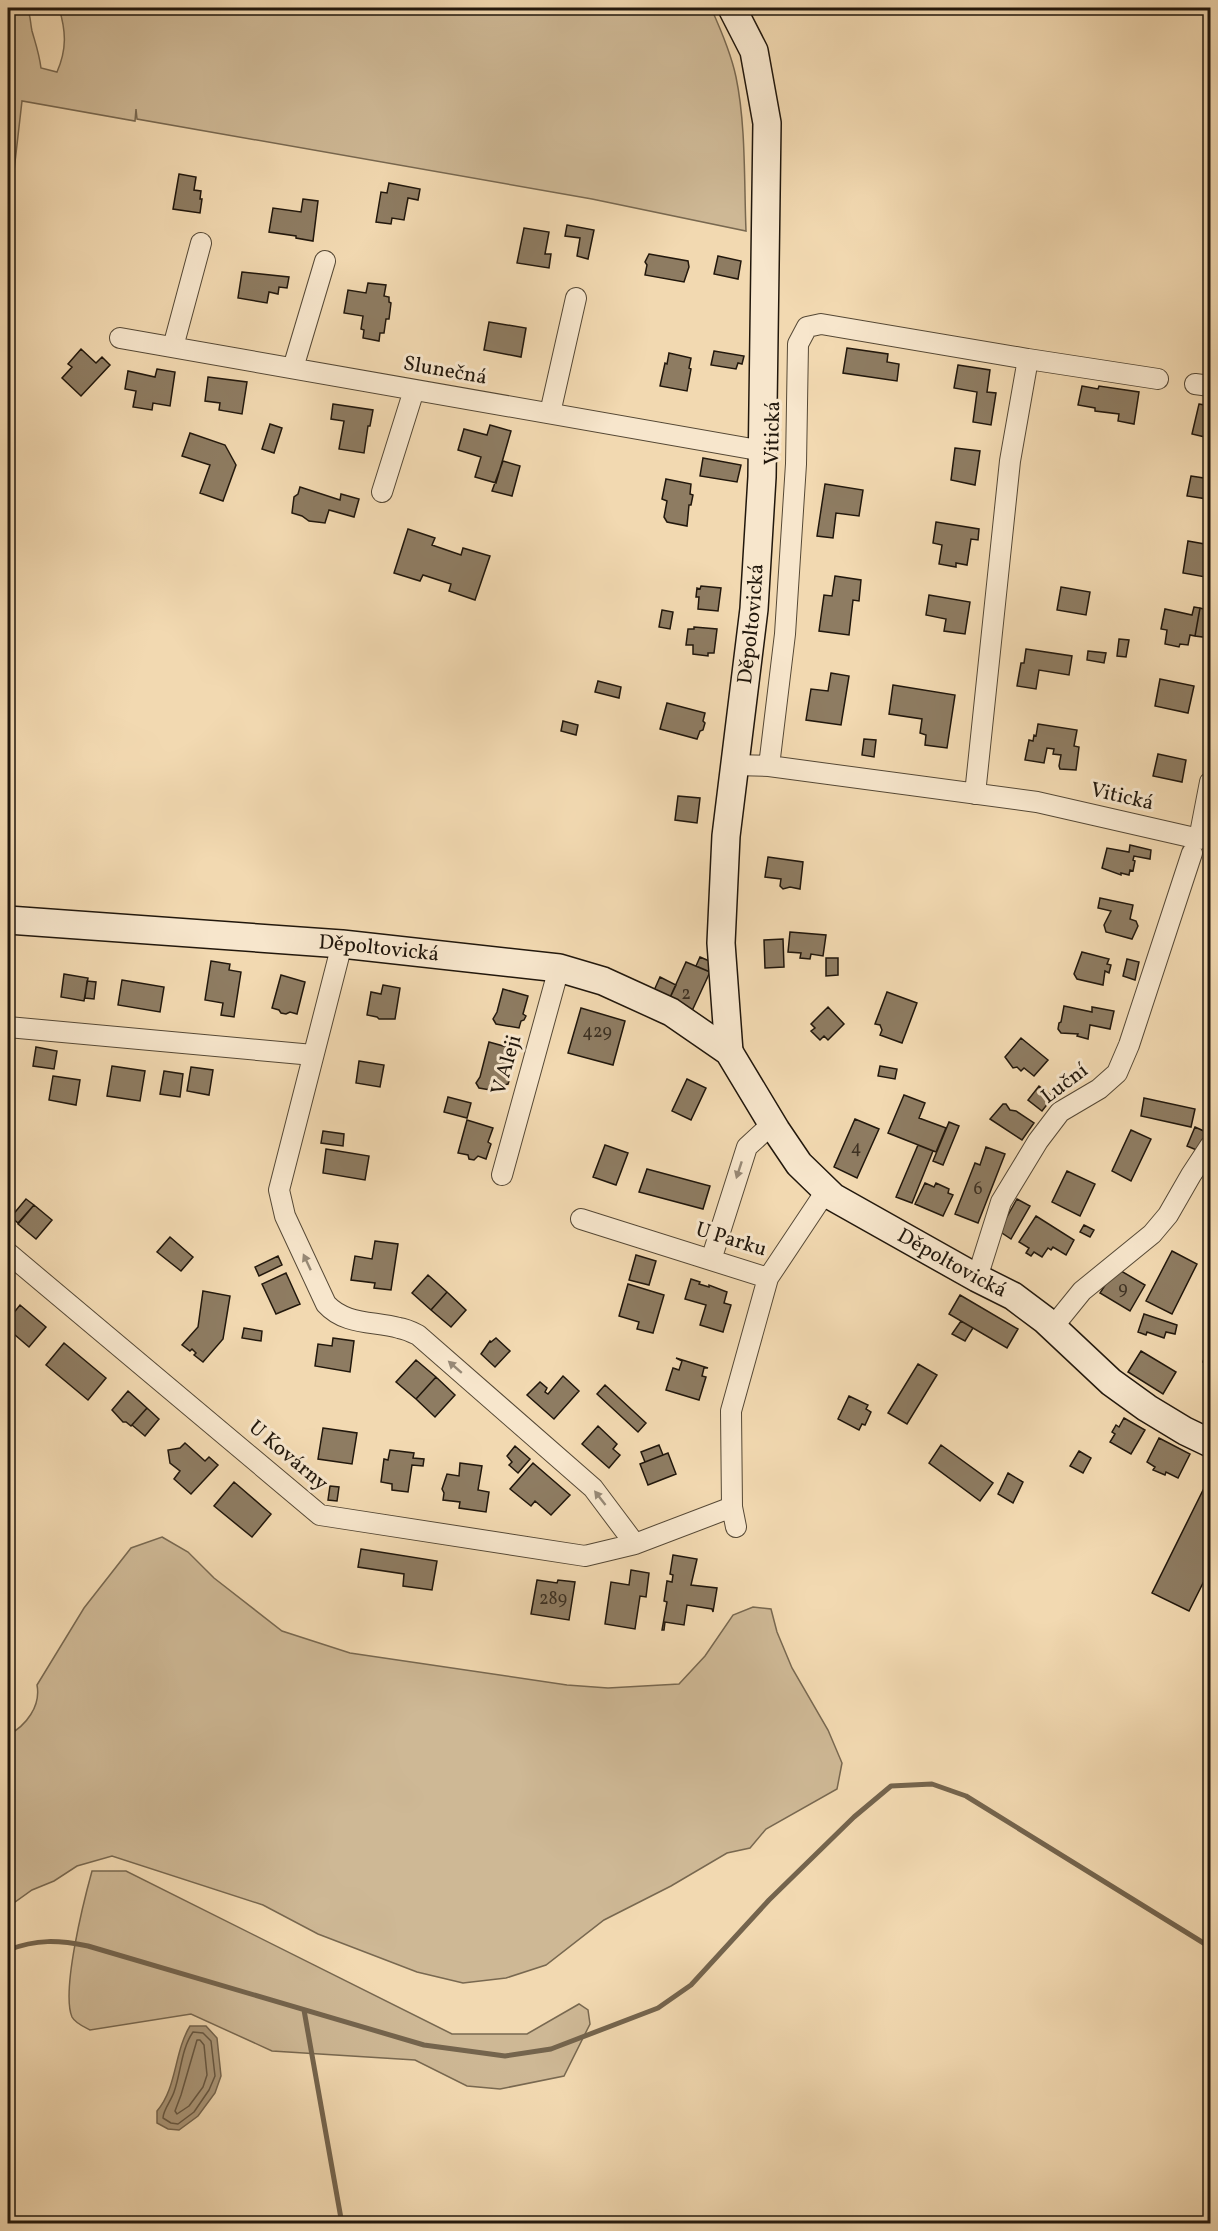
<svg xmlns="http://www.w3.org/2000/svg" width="1218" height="2231" viewBox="0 0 1218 2231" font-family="Vollkorn,serif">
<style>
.green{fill:#ceb895;stroke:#786850;stroke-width:1.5}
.water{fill:#ab9779;stroke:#74644d;stroke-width:1.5}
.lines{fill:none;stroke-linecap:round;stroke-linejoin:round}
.shore{stroke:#665742;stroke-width:1.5}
.stream{stroke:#74644d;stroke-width:5}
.building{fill:#8e7c62;stroke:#21170c;stroke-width:1.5}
.street-casing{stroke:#554835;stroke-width:22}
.secondary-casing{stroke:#21170c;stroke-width:30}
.street{stroke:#f7e6cc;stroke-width:20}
.secondary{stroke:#f7e6cc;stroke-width:27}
.oneway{fill:#978976}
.labels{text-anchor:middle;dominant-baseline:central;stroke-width:6;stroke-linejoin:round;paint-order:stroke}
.number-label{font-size:18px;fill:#3c3022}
.street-label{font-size:21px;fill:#21170c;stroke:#f7e6cc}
</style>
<rect width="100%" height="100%" fill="#f2d9b1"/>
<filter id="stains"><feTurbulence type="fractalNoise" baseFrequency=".00333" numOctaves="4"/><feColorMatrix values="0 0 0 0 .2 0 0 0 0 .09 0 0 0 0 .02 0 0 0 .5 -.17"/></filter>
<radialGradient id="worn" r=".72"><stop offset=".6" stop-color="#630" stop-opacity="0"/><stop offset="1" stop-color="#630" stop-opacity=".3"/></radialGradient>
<path class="green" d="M8 8H27C31 16 30 22 32 31 36 45 39 53 41 68L57 72C67 49 66 31 59 8H711C721 30 731 53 736 77 746 125 744 182 746 231L592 199 137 119 136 109 135 121 22 101 14 171 8 173Z
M162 1537 188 1552 214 1578 282 1631 350 1653 567 1685 608 1688 679 1684 705 1656 733 1615 753 1607 771 1609 777 1632 792 1668 828 1730 842 1763 837 1789 766 1829 750 1848 727 1853 671 1886 604 1920 546 1965 506 1978 463 1983 417 1972 318 1934 263 1905 112 1856 77 1866 54 1881 32 1890 8 1907V1735C26 1726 41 1706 37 1685L84 1608 131 1548Z
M92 1871H126L452 2034H527L579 2004 588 2010 590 2024 564 2076 500 2089 467 2086 415 2060 272 2051 191 2014 90 2030C84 2027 75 2023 72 2017 61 1991 84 1900 92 1871Z"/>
<path class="water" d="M190 2026H206L217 2038 221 2076 215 2093 198 2116 179 2130 168 2129 157 2123V2111C177 2088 174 2052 190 2026Z"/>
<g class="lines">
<path class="shore" d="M193 2032 203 2033 211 2041 215 2076 209 2090 194 2112 178 2124 171 2123 163 2118C163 2110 171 2101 174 2092 181 2073 181 2049 193 2032Z
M197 2040H200L204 2045 207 2075 203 2087 189 2106 177 2114 175 2111 181 2095Z"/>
<path class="stream" d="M8 1950C37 1939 58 1940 88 1946L424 2045 505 2056 551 2049 658 2008 691 1985 769 1900 854 1817 891 1786 932 1784 966 1796 1210 1947
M304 2010 342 2224"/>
</g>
<path class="building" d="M179 174 196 177 194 190 201 191 200 199H202L200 213 173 209Z
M389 183 420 189 418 200 408 198 404 220 392 218 391 224 376 222 381 192 387 193Z
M303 199 318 201 313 241 296 238V236L269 232 273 208 301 212Z
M567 225 594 230 588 259 577 256 580 238 565 236Z
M524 228 549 232 545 254H551L549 268 517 263Z
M649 254 688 261 689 267 684 282 645 275 647 265 645 262Z
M718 256 741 261 738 279 714 274Z
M242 272 289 277 287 288 279 287 278 294 269 292 267 303 238 298Z
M368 283 386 285 384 296 389 297V302L391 303 389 319H386L384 333H380L379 341 363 338 364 330 361 329 363 316 344 313 348 290 366 293Z
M489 322 526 328 521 357 484 350Z
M847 348 888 354 887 362 899 364 897 381 843 373Z
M81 349 96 363 102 357 110 365 81 396 62 378 72 367 68 364Z
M714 351 744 356 742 364 738 363 736 369 711 365Z
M669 353 691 358 689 368 691 369 687 391 660 386 665 363 667 364Z
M958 365 990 370 987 392 996 393 991 425 973 422 977 392 954 388Z
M157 369 175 372 170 406 153 403 152 410 133 407 136 391 125 389 128 371 155 377Z
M208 377 247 382 242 414 219 410 220 403 205 401Z
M1082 386 1098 389 1099 386 1139 392 1134 424 1118 421 1119 414 1095 411V408L1078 405Z
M333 404 373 410 370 426H368L364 453 339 449 344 421 331 419Z
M1199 404 1210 406V428L1206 427 1205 437 1192 434Z
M270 424 282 428 274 453 262 449Z
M490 425 511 431 496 483 475 477 481 457 458 450 464 429 487 435Z
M190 433 225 445 236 465 223 501 200 493 210 465 182 456Z
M955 448 980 451 975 485 951 480Z
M703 458 741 465 737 482 700 476Z
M503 461 520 466 512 496 492 491Z
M1191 476 1210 479V519L1204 518 1207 499 1187 496Z
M666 479 691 484 690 494 693 495 691 505H689L687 526 667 522 664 517 667 501 662 499Z
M825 484 863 490 859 516 836 513 833 538 817 536Z
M300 487 340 500 341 494 359 499 354 517 329 510 325 523 309 521 302 516 292 513 294 497 298 494Z
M936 522 979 529 978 540 971 539 967 565 956 563V567L939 564 942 545 933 543Z
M408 529 435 538 432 545 461 555 463 548 490 556 475 600 449 591 451 584 423 575 420 581 394 573Z
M1188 541 1210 545V584L1205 583 1206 577 1183 573Z
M835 576 861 580 859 601 853 600 849 635 819 631 824 595 832 596Z
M701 586 721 588 718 611 698 609 699 597H696L697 588 700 589Z
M1061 587 1090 592 1086 615 1057 610Z
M929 595 970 602 965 634 944 631 946 619 926 615Z
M1194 607 1200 608 1195 636 1190 635 1188 645 1180 644 1179 647 1165 644 1167 630 1161 629 1165 609 1192 615Z
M1200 608 1210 611V638L1195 636Z
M662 610 673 612 670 629 659 627Z
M694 627 717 629 714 653H708V656L693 654V645H686L688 629H694Z
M1119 639 1129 640 1126 657 1117 656Z
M1026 649 1072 656 1069 675 1039 670 1036 689 1017 686 1021 663H1024Z
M1088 651 1106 653 1104 663 1087 660Z
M831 673 849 676 841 725 806 720 811 689 828 691Z
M1160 679 1194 686 1188 713 1155 706Z
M598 681 621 687 619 698 595 692Z
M893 685 955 695 947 748 925 745 926 735 920 733 922 719 889 714Z
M667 703 705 713 703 721 705 723 703 730 700 731 697 739 660 729Z
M563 721 578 725 576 735 561 731Z
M1038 724 1077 730 1074 746 1079 747 1076 770 1060 769 1059 766 1061 755 1053 754 1054 749 1047 748 1044 763 1025 760 1029 740 1033 741 1034 735 1036 736Z
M864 739 876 740 874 757 862 755Z
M1158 754 1186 760 1182 782 1153 776Z
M678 796 700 798 697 823 675 820Z
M1130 845 1151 850 1150 859 1134 856 1133 860 1135 861 1133 871 1130 870 1129 875 1121 873V875L1102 868 1107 848 1129 852Z
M768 857 803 862 800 889 790 887 783 889 780 886 781 879 765 877Z
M1100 898 1133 905 1130 919 1136 921 1138 926 1132 939 1106 932 1104 925 1111 911 1098 908Z
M790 932 826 935 823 956 811 954 810 959 800 958 801 953 788 952Z
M783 939 784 967 765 968 764 940Z
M1082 952 1109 959 1107 964 1111 965 1109 973 1105 971 1103 985 1077 979 1074 974Z
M700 957 714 963 710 972 696 966Z
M826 958H838V975L826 976Z
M1127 959 1139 962 1135 980 1123 976Z
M211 961 230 964 229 970 241 972 234 1017 221 1015 223 1003 205 1000Z
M686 962 710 972 691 1013 668 1002Z
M64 974 88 978 84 1001 61 997Z
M281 975 305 982 297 1014 290 1012 286 1014 281 1013 279 1010 272 1008Z
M660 977 676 985 668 1002 652 995Z
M122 980 164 987 160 1012 118 1005Z
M87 981 96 982 94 999 85 998Z
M383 985 400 988 395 1019H379L377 1017 367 1015 371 992 381 994Z
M503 989 528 996 523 1014 526 1016 524 1020 521 1021 519 1028 496 1024 493 1019 497 1012Z
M887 992 917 1003 902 1043 880 1035 882 1030 880 1025 875 1024Z
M1064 1006 1092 1012V1007L1114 1011 1110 1029 1090 1025 1088 1039 1077 1036 1078 1034 1061 1033 1058 1029 1059 1023 1061 1022Z
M828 1007 844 1024 828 1040 824 1036 820 1040 811 1031 815 1028 811 1024Z
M581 1008 625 1021 613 1065 568 1053Z
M1021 1038 1048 1060 1034 1076 1024 1068 1021 1071 1017 1067 1013 1068 1005 1057Z
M489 1042 514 1049 506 1078 509 1081 508 1084 504 1085 502 1092 479 1088 476 1083 480 1077Z
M36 1047 57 1051 54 1069 33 1066Z
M359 1061 384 1065 380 1087 356 1083Z
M112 1066 145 1071 140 1101 107 1096Z
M880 1066 897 1069 895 1079 878 1076Z
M191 1067 213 1070 209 1095 187 1091Z
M164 1071 183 1074 180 1097 160 1094Z
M53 1076 80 1080 76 1105 49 1100Z
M687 1079 706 1088 691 1120 672 1111Z
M1039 1086 1053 1097 1042 1111 1028 1100Z
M904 1095 925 1103 919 1118 946 1128 936 1152 888 1133Z
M448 1097 471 1103 467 1118 444 1112Z
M1144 1098 1195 1109 1191 1127 1141 1116Z
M1003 1104H1006L1010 1110 1016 1111 1034 1123 1022 1140 990 1119Z
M855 1119 879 1129 857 1178 834 1167Z
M467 1120 493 1128 488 1142 491 1144 486 1159 478 1156 474 1160 469 1159 468 1155 458 1153Z
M949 1122 959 1126 943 1165 933 1161Z
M1195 1127 1206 1132 1199 1151 1187 1146Z
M1131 1130 1151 1139 1131 1181 1112 1171Z
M323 1131 344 1134 343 1146 321 1143Z
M605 1145 628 1153 616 1185 593 1177Z
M918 1145 933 1151 912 1203 896 1197Z
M986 1147 1005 1154 978 1223 955 1214 975 1163 980 1165Z
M326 1149 369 1156 365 1180 323 1173Z
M647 1169 710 1186 703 1209 639 1192Z
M1067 1171 1095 1184 1080 1216 1052 1202Z
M925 1183 934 1187 936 1183 949 1189 948 1193 953 1195 943 1216 915 1204Z
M26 1199 34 1205 18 1223 11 1217Z
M1017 1199 1030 1206 1011 1239 999 1231Z
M34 1205 52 1220 36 1239 18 1224Z
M1036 1216 1074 1240 1066 1255 1053 1247 1051 1250 1048 1248 1042 1257 1034 1252 1031 1256 1026 1253 1029 1248 1019 1242Z
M1084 1225 1094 1230 1090 1237 1080 1232Z
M170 1237 193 1257 181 1271 157 1252Z
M375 1241 398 1244 391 1290 374 1288 375 1283 351 1280 355 1256 372 1259Z
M1172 1251 1197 1264 1172 1314 1146 1301Z
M636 1255 656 1261 649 1285 629 1280Z
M278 1256 282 1265 259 1276 255 1267Z
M1116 1268 1145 1285 1130 1311 1100 1293Z
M286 1273 300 1304 276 1314 262 1284Z
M428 1275 447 1292 431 1310 412 1293Z
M691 1279 700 1282 699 1284 709 1287V1285L727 1292 724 1303 731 1305 723 1332 700 1325 706 1305 685 1299Z
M628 1284 664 1295 653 1333 637 1329 639 1322 619 1316Z
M203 1291 230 1296 223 1339 203 1362 194 1355 196 1353 192 1349 190 1351 182 1345 198 1327Z
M447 1292 466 1310 451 1327 431 1310Z
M960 1295 1018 1329 1007 1348 949 1314Z
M20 1305 46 1327 29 1347 8 1329V1320Z
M1144 1314 1177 1325 1175 1334 1166 1332 1164 1338 1147 1332 1146 1335 1138 1332Z
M961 1321 973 1328 965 1341 952 1334Z
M244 1328 262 1331 261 1341 242 1338Z
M333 1338 354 1341 350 1372 315 1366 318 1344 332 1346Z
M496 1338 510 1351 495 1367 481 1354 490 1341 491 1342Z
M1210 1338V1364L1203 1362Z
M64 1343 106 1378 88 1400 46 1365Z
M1141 1351 1176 1372 1163 1394 1128 1372Z
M676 1358 708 1368H704L702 1376 706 1377 699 1400 666 1390 673 1368 679 1370 682 1361Z
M416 1360 436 1377 416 1399 396 1382Z
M918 1364 937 1375 907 1424 888 1413Z
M563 1376 579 1391 554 1419 527 1395 540 1382 547 1388 545 1392 548 1394Z
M436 1377 455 1395 435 1417 416 1399Z
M605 1385 646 1423 638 1432 597 1394Z
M128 1391 147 1408 131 1426 126 1422H123L112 1410Z
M849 1396 868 1405 866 1409 871 1412 865 1425 862 1424 859 1430 838 1419Z
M147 1408 159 1419 145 1436 132 1425Z
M1124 1418 1145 1430 1131 1454 1110 1442 1115 1434 1112 1432 1116 1425 1119 1427Z
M598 1426 617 1444 613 1449 620 1455 609 1468 582 1444Z
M323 1428 357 1433 352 1464 318 1459Z
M1159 1438 1190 1454 1178 1478 1166 1472 1165 1475 1153 1470 1155 1467 1147 1462Z
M185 1443 205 1461 209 1457 218 1465 191 1494 174 1479 180 1471 170 1463 168 1450 180 1448Z
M659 1445 663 1455 645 1462 641 1452Z
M941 1445 993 1483 980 1501 929 1463Z
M515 1446 530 1459 518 1473 509 1465 512 1462 507 1456Z
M390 1450 414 1453 413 1458 424 1459 423 1466 412 1465 408 1492 392 1490V1484L381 1482 384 1459 388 1460Z
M1079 1451 1091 1458 1083 1473 1070 1466Z
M668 1453 676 1474 648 1485 640 1464Z
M460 1463 482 1466 478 1490 489 1492 486 1512 459 1508 460 1502 443 1500 444 1493 442 1489 447 1474 459 1476Z
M533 1463 570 1495 551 1515 535 1501 531 1506 510 1489Z
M1008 1473 1023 1482 1013 1503 998 1494Z
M1210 1476V1569L1189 1611 1152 1593Z
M234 1482 271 1514 252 1537 214 1506Z
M330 1486 339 1487 337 1501 328 1500Z
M361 1549 437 1561 432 1590 403 1586 404 1574 358 1567Z
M673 1555 697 1559 691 1585 717 1588 713 1612 712 1609 687 1605 684 1625 665 1622 664 1630H662L667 1602 664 1601 667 1581 672 1582 673 1575 670 1574Z
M631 1570 649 1573 646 1597 640 1596 635 1629 605 1624 611 1582 629 1585Z
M537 1580 557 1583 558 1580 575 1582 569 1620 531 1614Z"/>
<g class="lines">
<g class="street-casing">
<path id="street" d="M120 338 763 451
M173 347 201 243
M1028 359 1158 379
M293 368 325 261
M1195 384 1210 386
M550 413 576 298
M382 492 414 390
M735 765 769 766 1037 802 1199 839 1210 782
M769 766 785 634 796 464 798 344 807 327 821 324 1028 359 1010 461 975 794
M342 944 279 1190 285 1216 326 1304C345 1325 373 1321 399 1328 406 1329 412 1332 418 1335L593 1488 635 1544
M8 1027 313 1055
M502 1175 559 968
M581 1219 768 1278
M8 1253 320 1515 585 1556 635 1544 732 1507
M711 1260 747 1147 772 1124
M977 1278 1001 1202 1038 1141 1060 1112 1099 1089 1117 1073 1129 1045 1192 853
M1052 1328 1082 1291 1152 1234 1168 1215 1191 1175 1210 1146
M736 1527 732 1507 731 1411 768 1278 826 1191"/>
</g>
<g class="secondary-casing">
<g id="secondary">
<path id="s1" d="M8 920 342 944 559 968 603 981 671 1012 729 1052 776 1130 799 1164 833 1197 977 1278 1013 1296 1045 1320 1111 1382 1147 1408 1185 1431 1210 1443"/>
<path id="s2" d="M729 1052 721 943 726 836 754 609 762 477 767 123 754 51 732 8"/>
</g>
</g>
<use href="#street" class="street"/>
<use href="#secondary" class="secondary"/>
</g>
<defs><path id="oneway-solid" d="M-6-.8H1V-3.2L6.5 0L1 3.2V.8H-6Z" transform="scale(1.5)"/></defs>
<g class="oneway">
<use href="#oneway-solid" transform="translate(739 1170) rotate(108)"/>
<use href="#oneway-solid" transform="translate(307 1262) rotate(-115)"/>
<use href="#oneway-solid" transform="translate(455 1367) rotate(-139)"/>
<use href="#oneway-solid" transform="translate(600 1498) rotate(-128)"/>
</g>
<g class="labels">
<g class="number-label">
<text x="686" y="994">2</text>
<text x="597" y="1032">429</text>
<text x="856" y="1148">4</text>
<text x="978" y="1189">6</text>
<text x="1123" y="1289">9</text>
<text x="553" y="1599">289</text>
</g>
<g class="street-label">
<text transform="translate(445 371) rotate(10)">Slunečná</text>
<text transform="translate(773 433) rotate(-89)">Vitická</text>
<text stroke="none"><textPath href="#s2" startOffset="430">Děpoltovická</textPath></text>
<text transform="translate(1122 797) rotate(13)">Vitická</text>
<text stroke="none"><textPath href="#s1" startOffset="372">Děpoltovická</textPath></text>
<text transform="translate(507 1065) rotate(-74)">V Aleji</text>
<text transform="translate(1065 1084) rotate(-37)">Luční</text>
<text transform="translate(731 1240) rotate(17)">U Parku</text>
<text stroke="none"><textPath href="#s1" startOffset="1060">Děpoltovická</textPath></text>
<text transform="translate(288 1456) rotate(40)">U Kovárny</text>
</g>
</g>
<rect width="1218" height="2231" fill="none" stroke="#f2d9b1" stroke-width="30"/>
<rect x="9" y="9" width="1200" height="2213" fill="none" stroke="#21170c" stroke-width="3"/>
<rect x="15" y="15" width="1188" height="2201" fill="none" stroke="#21170c" stroke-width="1.5"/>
<rect width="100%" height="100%" filter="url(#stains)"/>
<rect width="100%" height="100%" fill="url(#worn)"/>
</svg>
